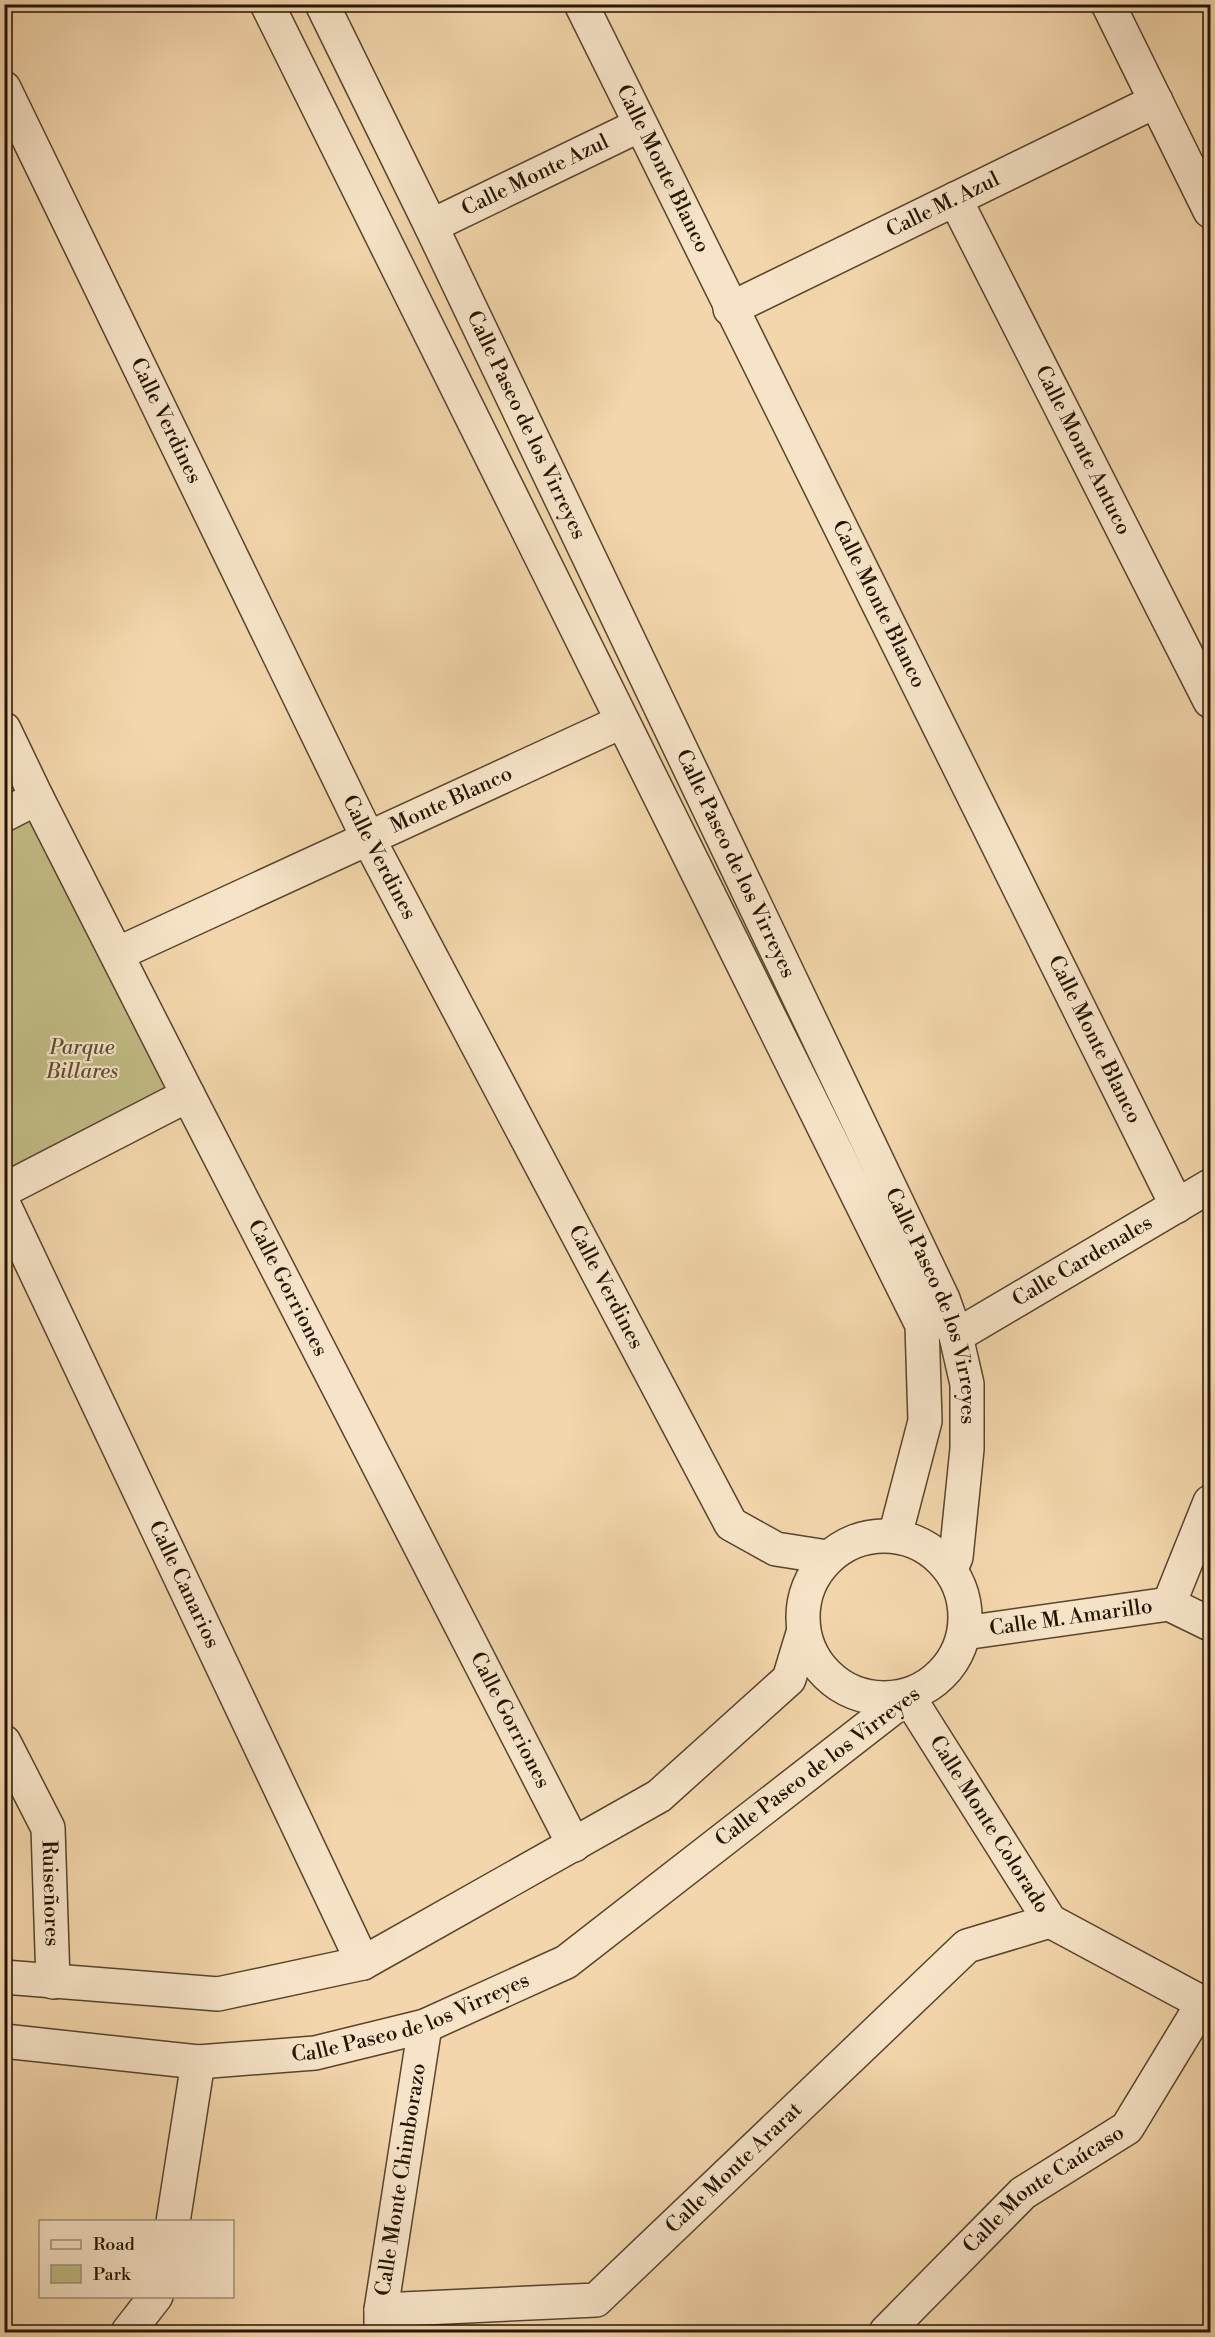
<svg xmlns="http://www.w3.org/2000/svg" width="1215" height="2337" viewBox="0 0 1215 2337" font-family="'Libre Bodoni',serif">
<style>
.green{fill:#c1bc85;stroke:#726844;stroke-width:1.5}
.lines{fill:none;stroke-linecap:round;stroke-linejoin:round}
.minor-casing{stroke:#57452c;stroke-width:36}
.tertiary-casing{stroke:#57452c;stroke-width:36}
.minor{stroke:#f7e4c8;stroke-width:33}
.tertiary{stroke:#f7e4c8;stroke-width:33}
.labels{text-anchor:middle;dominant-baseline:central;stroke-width:4.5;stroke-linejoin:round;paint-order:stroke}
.street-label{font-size:21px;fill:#231502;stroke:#f7e4c8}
.park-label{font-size:21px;font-style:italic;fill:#5a4f30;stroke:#f7e4c8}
</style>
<rect width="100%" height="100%" fill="#f3d6ab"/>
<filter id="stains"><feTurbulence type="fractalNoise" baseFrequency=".00333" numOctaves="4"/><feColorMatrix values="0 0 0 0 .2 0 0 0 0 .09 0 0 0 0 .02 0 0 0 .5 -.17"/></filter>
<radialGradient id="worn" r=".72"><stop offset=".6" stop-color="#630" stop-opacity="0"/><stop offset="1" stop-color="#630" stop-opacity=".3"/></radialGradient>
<path class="green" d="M37 798 188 1095 5 1191V815Z"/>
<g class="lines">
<g class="minor-casing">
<g id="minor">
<path id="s1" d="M581 4 1177 1206"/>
<path d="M1108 4 1210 211"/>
<path id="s2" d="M4 88 368 838 731 1524 776 1549 827 1557"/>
<path id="s3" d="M955 199 1210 701"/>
<path id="s4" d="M431 226 640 125"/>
<path id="s5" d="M730 309 1156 101"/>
<path id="s6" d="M4 729 37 798 188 1095 574 1845"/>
<path d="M4 815 37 798"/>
<path id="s7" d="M117 954 621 722"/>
<path d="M4 1190 188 1095"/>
<path id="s8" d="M4 1205 363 1963"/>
<path id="s9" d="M956 1336 1210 1186"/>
<path d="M1169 1604 1210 1502"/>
<path id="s10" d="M964 1633 1169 1604 1210 1624"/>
<path id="s11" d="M4 1742 48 1828 53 1982"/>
<path d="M4 1977 218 1994 363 1963 659 1796 789 1679 803 1633"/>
<path id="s12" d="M4 2041 198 2062 315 2053 425 2026 566 1962 908 1696"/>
<path d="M173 2222 198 2062"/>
<path id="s13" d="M381 2310 596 2300 967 1946 1050 1921"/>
<path id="s14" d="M381 2330V2310L425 2026"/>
<path d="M128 2332 156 2296"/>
<path id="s15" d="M886 2332 1023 2193 1127 2128 1203 2003"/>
</g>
</g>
<g class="tertiary-casing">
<g id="tertiary">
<path d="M267 4 922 1325 925 1421 895 1536"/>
<path id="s16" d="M322 4 431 226 943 1299 956 1336 967 1384V1449L956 1557 951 1569"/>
<circle cx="884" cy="1617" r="81"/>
<path id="s17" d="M908 1696 1050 1921 1210 2007"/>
</g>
</g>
<use href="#minor" class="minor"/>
<use href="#tertiary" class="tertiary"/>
</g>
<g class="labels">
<g class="street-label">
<text stroke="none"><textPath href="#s1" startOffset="184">Calle Monte Blanco</textPath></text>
<text stroke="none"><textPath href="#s4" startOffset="116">Calle Monte Azul</textPath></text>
<text stroke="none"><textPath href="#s5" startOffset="237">Calle M. Azul</textPath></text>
<text stroke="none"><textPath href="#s2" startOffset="370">Calle Verdines</textPath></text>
<text stroke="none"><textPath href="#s16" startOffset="468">Calle Paseo de los Virreyes</textPath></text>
<text stroke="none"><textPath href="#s3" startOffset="282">Calle Monte Antuco</textPath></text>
<text stroke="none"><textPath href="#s1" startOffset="670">Calle Monte Blanco</textPath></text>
<text stroke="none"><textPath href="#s7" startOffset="368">Monte Blanco</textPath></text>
<text stroke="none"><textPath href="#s2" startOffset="856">Calle Verdines</textPath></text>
<text stroke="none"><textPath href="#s16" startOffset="954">Calle Paseo de los Virreyes</textPath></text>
<text stroke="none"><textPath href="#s1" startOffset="1156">Calle Monte Blanco</textPath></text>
<text stroke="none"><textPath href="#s9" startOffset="147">Calle Cardenales</textPath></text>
<text stroke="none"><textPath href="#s6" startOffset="627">Calle Gorriones</textPath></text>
<text stroke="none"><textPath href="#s2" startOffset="1342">Calle Verdines</textPath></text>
<text stroke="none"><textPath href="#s16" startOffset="1440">Calle Paseo de los Virreyes</textPath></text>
<text stroke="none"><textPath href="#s8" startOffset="420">Calle Canarios</textPath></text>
<text stroke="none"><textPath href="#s10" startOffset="108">Calle M. Amarillo</textPath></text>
<text stroke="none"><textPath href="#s6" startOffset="1113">Calle Gorriones</textPath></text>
<text transform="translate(818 1767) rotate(-37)">Calle Paseo de los Virreyes</text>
<text stroke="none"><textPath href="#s17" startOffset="152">Calle Monte Colorado</textPath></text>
<text stroke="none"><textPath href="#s11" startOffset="162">Ruiseñores</textPath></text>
<text stroke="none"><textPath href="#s12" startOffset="414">Calle Paseo de los Virreyes</textPath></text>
<text stroke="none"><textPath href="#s13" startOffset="406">Calle Monte Ararat</textPath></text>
<text stroke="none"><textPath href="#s14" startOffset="152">Calle Monte Chimborazo</textPath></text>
<text stroke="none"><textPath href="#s15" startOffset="214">Calle Monte Caúcaso</textPath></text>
</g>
<g class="park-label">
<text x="82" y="1048">Parque<tspan x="82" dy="24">Billares</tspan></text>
</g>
</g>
<rect width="1215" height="2337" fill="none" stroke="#f3d6ab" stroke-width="24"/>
<rect x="6" y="6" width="1203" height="2325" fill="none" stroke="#231502" stroke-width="3"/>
<rect x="12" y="12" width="1191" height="2313" fill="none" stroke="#231502" stroke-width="1.5"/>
<rect x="39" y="2220" width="195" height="78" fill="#f7e4c8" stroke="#a29179" stroke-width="1.5"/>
<rect x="51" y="2240" width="30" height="9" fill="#f7e4c8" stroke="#a29179" stroke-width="1.5"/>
<text x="93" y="2250" font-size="18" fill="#231502">Road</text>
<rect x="51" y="2265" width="30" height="18" fill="#c1bc85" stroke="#a29179" stroke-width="1.5"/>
<text x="93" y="2280" font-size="18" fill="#231502">Park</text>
<rect width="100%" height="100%" filter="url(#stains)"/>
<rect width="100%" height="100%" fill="url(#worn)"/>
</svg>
